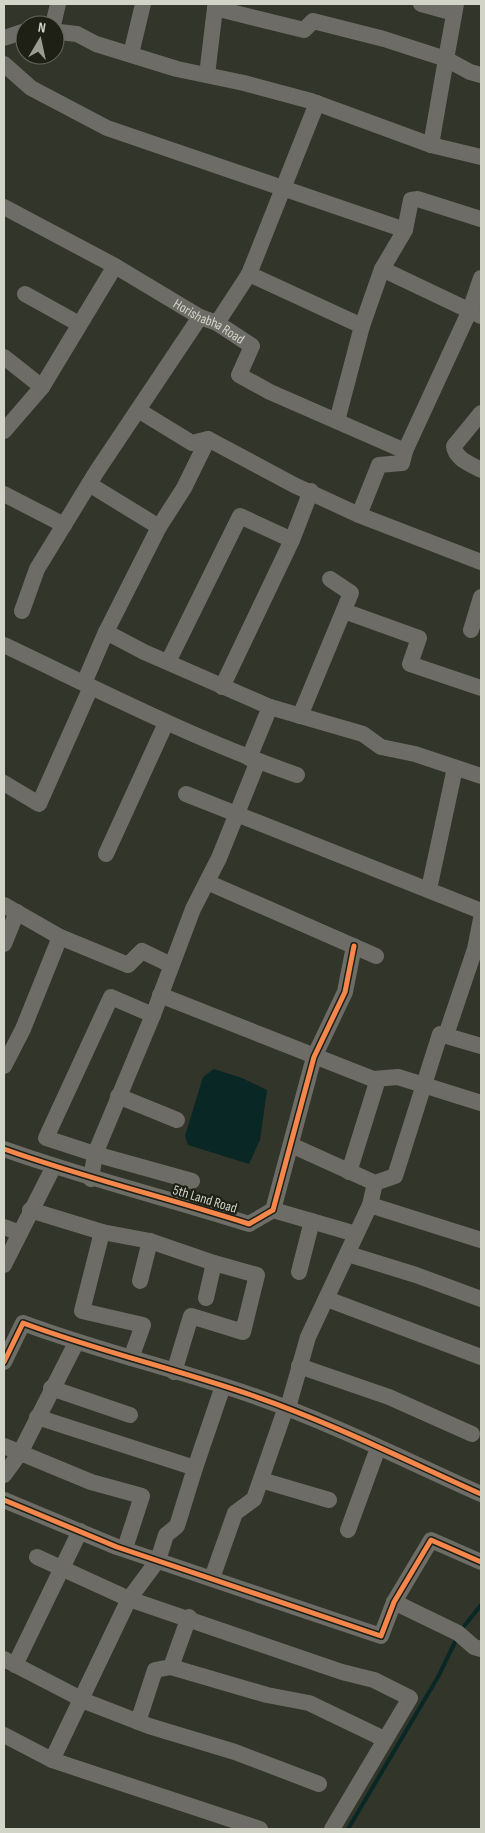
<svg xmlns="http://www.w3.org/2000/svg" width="485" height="1833" viewBox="0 0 485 1833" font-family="'Sofia Sans Condensed',sans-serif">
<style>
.water{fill:#092724}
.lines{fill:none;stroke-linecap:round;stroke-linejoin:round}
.stream{stroke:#092724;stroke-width:4}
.minor{stroke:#6e6c66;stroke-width:16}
.cycleway-casing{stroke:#1e2016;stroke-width:8}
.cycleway{stroke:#f5874c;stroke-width:5}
.labels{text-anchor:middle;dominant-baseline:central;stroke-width:4.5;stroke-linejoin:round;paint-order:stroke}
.street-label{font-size:14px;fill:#d1d4c6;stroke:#1e2016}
</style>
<rect width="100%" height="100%" fill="#323529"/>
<path class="water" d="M214 1069 242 1078 267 1090 260 1140 249 1164 188 1145 185 1136 203 1077Z"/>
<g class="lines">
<path class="stream" d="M461 1630 481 1605
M348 1829 438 1677 457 1638"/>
<g class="minor">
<path d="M216 4 215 8 304 30 313 21 384 39 446 59 456 4"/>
<path d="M421 4 454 13"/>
<path d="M53 25 58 4"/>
<path d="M55 29 59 32 77 34 96 44 177 69 244 83 311 101 431 145 481 157"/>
<path d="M4 38 25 31"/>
<path d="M131 54 143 4"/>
<path d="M4 64 31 88 107 128 405 230"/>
<path d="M207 75 215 8"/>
<path d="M317 103 249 274 362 326"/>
<path d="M431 145 446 59 470 72 481 75"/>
<path id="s1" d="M4 207 115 266 200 317 217 323 252 346 239 375 270 392 405 451"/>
<path d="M382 269 481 316"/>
<path d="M481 278 470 310 405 451 402 463 379 465 359 515 481 562"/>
<path d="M25 294 79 324"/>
<path d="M217 323 249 274"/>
<path d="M4 357 42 387"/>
<path d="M138 410 192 443 208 439 294 485 359 515"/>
<path d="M481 413 454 446C455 459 471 464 481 470"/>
<path d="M337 421 362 326 382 269 405 230 411 200 418 199 481 219"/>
<path d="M4 431 42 387 115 266"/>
<path d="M89 484 159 527 106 632"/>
<path d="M4 494 64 525"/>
<path d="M159 527 184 488 208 439"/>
<path d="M22 611 37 569 97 471 200 317"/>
<path d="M344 611 419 638 410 664 481 688"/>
<path d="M471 630 481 597"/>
<path d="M4 645C101 691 196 740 297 775"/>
<path d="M168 662 240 516 292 540"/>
<path d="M84 683 106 632 144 652 270 707 363 734 381 747 415 754 481 776"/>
<path d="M222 687 292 540 311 491"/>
<path d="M300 716 351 593 330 579"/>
<path d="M249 758 270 707"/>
<path d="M4 783 39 804 91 687"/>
<path d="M186 794 481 911"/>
<path d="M106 854 166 723"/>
<path d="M207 882 376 956"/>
<path d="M429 889 455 768"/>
<path d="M4 905 60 937 128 965 142 951 171 965"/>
<path d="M4 944 17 912"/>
<path d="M160 995 373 1079 398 1077 481 1103"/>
<path d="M153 1015 111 997 46 1138 95 1154 192 1181"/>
<path d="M446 1035 475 949 481 919"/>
<path d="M4 1066 23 1029 60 937"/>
<path d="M118 1096 177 1120"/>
<path d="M291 1145 375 1183 395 1176 440 1034 481 1046"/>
<path d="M4 1149C85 1178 168 1198 249 1224L273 1210 314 1057 345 992 354 946"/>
<path d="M349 1172 378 1079"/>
<path d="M91 1179 95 1154 153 1015 193 909 219 858 258 761"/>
<path d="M370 1205 481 1240"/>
<path d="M30 1210 102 1232 150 1241 214 1263 257 1275 243 1332 191 1316 174 1372"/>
<path d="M273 1210 356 1234"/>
<path d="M4 1227 20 1233"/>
<path d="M102 1232 82 1311 143 1325 131 1358"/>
<path d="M348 1254 416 1275 481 1299"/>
<path d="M4 1265 54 1166"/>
<path d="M299 1272 312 1221"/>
<path d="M140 1281 150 1241"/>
<path d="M206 1298 214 1263"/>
<path d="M327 1299 481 1357"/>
<path d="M4 1362 23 1323C98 1351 176 1369 251 1395 330 1422 405 1460 481 1494"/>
<path d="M299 1366 389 1397 472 1434"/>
<path d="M51 1388 130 1415"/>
<path d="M37 1417 195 1468 177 1526 166 1535 158 1560 129 1599 52 1760"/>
<path d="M4 1446 91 1482 142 1496 125 1548"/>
<path d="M195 1468 223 1386"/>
<path d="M4 1475 20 1453 76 1343"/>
<path d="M261 1480 329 1500"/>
<path d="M4 1500 117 1547 381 1636 394 1602 431 1540 481 1562"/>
<path d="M348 1530 378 1448"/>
<path d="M37 1557 129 1599 342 1672 374 1680 410 1698 332 1829"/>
<path d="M212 1578 235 1513 254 1499 286 1407 289 1404 308 1337 370 1205 375 1183"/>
<path d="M394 1602 458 1633 474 1647 481 1649"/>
<path d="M4 1659 87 1702 149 1726 235 1752 319 1784"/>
<path d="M15 1665 80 1531"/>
<path d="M171 1667 267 1695 309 1703 384 1739"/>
<path d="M138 1722 155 1670 171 1667 189 1617"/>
<path d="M4 1735 52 1760 260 1829"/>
</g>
<g class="cycleway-casing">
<path id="cycleway" d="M4 1149C85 1178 168 1198 249 1224L273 1210 314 1057 345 992 354 946
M4 1362 23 1323C98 1351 176 1369 251 1395 330 1422 405 1460 481 1494
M4 1500 117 1547 381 1636 394 1602 431 1540 481 1562"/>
</g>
<use href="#cycleway" class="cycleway"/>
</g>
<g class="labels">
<g class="street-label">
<text stroke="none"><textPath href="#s1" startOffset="235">Horishabha Road</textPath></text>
<text transform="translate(205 1199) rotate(17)">5th Land Road</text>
</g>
</g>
<rect width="485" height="1833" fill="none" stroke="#d1d4c6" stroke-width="10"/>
<g transform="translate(40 40) rotate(9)"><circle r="24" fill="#1e2016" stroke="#66685c"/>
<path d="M0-4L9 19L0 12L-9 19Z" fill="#999c8f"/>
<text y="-8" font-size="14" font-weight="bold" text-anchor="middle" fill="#d1d4c6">N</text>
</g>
</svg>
